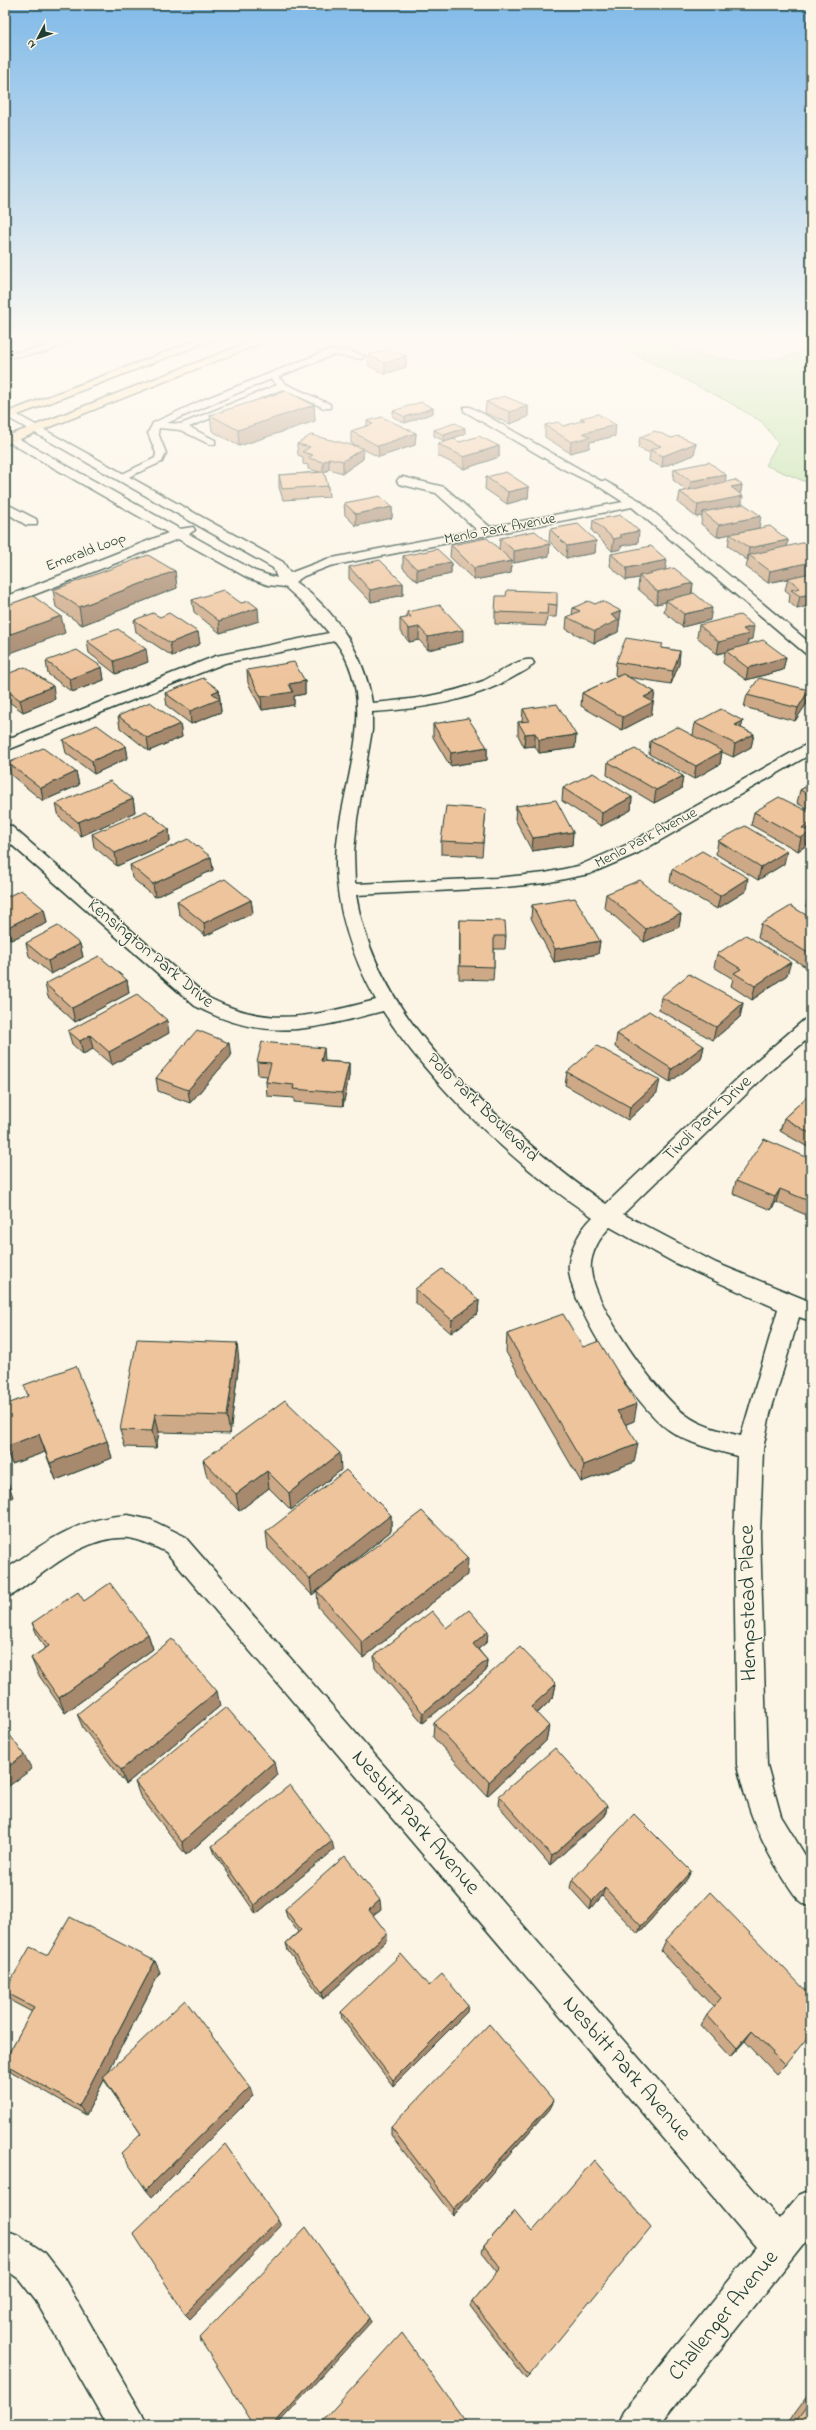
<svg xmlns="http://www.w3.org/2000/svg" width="816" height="2430" viewBox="0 0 816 2430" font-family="'Indie Flower',sans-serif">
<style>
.green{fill:#b4dc99;stroke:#6a8c66}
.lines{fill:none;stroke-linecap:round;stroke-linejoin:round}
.service-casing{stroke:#1f3d34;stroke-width:3}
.minor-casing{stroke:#1f3d34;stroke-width:3}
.trunk-casing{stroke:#1f3d34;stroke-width:3}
.service{fill:#fcf5e5;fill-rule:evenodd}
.minor{fill:#fcf5e5;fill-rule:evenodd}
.trunk{fill:#f9ddab;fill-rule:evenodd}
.wall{fill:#cda987;stroke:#1f3d34}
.shaded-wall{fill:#a7896e;stroke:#1f3d34}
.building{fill:#eec49d;stroke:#1f3d34}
.labels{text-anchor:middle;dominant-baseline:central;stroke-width:3;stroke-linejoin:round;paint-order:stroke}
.far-street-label{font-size:15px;fill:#1f3d34;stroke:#fcf5e5}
.street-label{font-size:18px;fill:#1f3d34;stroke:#fcf5e5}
.near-street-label{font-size:22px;fill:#1f3d34;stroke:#fcf5e5}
</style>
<rect width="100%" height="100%" fill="#fcf5e5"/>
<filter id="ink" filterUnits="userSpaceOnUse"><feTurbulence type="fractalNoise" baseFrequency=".025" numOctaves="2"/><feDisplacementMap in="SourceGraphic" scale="8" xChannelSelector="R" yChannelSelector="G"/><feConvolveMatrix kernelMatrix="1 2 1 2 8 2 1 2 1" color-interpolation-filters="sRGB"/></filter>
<g filter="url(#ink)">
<path class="green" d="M603 338C618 338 638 335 652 338 667 342 681 349 696 353 729 362 772 366 803 350L799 338H811V484L765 465 778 443 762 422 727 401Z"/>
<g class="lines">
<g class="service-casing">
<path id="service" d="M5 338H20L5 343Z
M70 338H81L46 352 5 358V354L41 348Z
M329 350 350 351 365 356 361 359 333 355 278 377 286 384 330 404V408H324L283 389 189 427 215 440V444H209L180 430 159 428 158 433 166 453 162 462 124 479 116 477 155 458 156 453 148 433 153 423 205 399ZM271 379 277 385 181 424 167 423Z
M464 407H470L487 416 606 484 598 486 563 469 464 411Z"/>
</g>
<g class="minor-casing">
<path id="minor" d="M5 408 283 562 290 573 327 559 477 530 436 493 399 484 397 481 399 478 403 477 444 487 490 527 623 502 595 484 597 481H605L639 500 811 644V655L806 654 632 507 330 566 304 576 295 582C335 609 365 655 372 703 410 700 447 695 483 681 496 675 520 657 532 660L534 663C530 669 523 672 517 675 474 701 421 709 372 712V730L357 819 354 852 355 884 496 878 545 873 578 866 626 845 811 742V754L638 853 589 874 545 883 496 888 356 895C373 995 444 1070 518 1134 546 1159 575 1183 606 1204L756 1061 804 1020 811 1018V1036L770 1071 623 1214 716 1263 811 1302V1321L799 1317 770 1414 763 1449 760 1535 767 1765 781 1816 811 1865V1907C797 1902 792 1891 784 1879 760 1843 747 1807 737 1765L734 1535 737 1456C715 1450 689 1444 669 1430 636 1407 573 1311 569 1271 567 1254 580 1229 593 1217 518 1168 431 1086 383 1011 311 1030 265 1043 195 1006L5 839V825L11 826 209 998C271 1029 312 1016 376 1000 353 958 337 913 336 865 335 793 385 706 335 641L225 663 5 751V740L216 656 329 633 305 605 285 587 268 585 248 578 178 539 5 606V597L168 533 5 440V431L180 529 193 527 195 530 189 534 255 571 277 578 273 568 5 416ZM610 1227 675 1263 778 1309 741 1436C722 1431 702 1427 686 1415 655 1392 597 1310 591 1271 589 1256 599 1238 610 1227Z
M5 503 36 519 37 522 36 525H26L5 512Z
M128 1515 151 1520 184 1536 779 2219 799 2195 811 2190V2235L660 2425H617L623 2412 756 2247 166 1552C154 1546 142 1540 129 1538 86 1534 47 1571 14 1594L5 1597V1570C45 1542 78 1518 128 1515Z
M5 2230 18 2235 45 2253 62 2275 141 2412 147 2425H107L36 2301 19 2279 5 2269Z"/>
</g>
<g class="trunk-casing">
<path id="trunk" d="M203 338H217L5 420V413Z
M260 338H274L5 445V437Z"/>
</g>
<use href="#service" class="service"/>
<use href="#minor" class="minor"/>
<use href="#trunk" class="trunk"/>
</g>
<path class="wall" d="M25 338H65L38 347 26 342Z
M368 355 406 356V367L385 374 369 366Z
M486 402 528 406V417L510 424 485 413Z
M314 405 315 421 239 446 212 431 210 415Z
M433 408V413L405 423 393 417V411Z
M581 418 615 436 590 442 589 448 570 453 545 437V425L563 426 581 422Z
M367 421 416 433 415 445 379 457 363 449V459L343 473 329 469 324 473 328 486 329 497 283 500 279 487V475L320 472 308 469V465L303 464V457L298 455 297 444 359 447 351 443V431L367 426Z
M434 430 465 434 444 441 434 436Z
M640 437 672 438 696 443 694 455 662 467 649 461 650 453 638 448Z
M460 442 499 446V457L464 469 438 456V444Z
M674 469 726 475 725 482 742 485 740 494 742 504 759 528 788 540 787 546 811 605 797 609 789 602 790 594 785 590 788 579 768 583 746 567 748 560H747L728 546 730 534 717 537 701 524 702 516 696 517 678 503 680 492 686 490 673 480Z
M486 477 529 487 528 498 507 504 485 489Z
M344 503 392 507V518L356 526 345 515Z
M593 520 638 543 621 546V549L612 551 592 531Z
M550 529 596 541 595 553 566 558 549 541Z
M500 538 549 556 514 563 512 561 511 573 474 580 450 557 451 545 499 549Z
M611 554 666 570 693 583 692 594 710 620 682 627 664 612 666 602 656 604 638 589 639 578 626 580 610 566Z
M403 556 451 562V574L417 581 403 568Z
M349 567 403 583V595L371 602 349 579Z
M175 571 177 588 82 625 56 607 53 590Z
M506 596 557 605 556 617H547L546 626 495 624V612Z
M192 600 241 603 259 621 220 633 194 612Z
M595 604 621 611 618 632 594 643 566 629 567 617 572 615 573 608Z
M407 612 463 642 428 650 419 640 409 642 400 631V619L407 618Z
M160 617 198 632 200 644 172 656 136 632 134 620Z
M699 625 752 639 748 640 747 645 786 657 783 670 746 680 723 663 725 652 717 654 697 637Z
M87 641 148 662 116 674 89 653Z
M662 648 680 651 679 664 671 684 627 677 655 692 651 715 622 730 581 706 582 693 619 676 615 675 616 662Z
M46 661 102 667 104 680 72 692 48 674Z
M247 670 305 681V694L294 696V705L262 710 248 683Z
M5 675 55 699 23 712 5 699Z
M219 690 221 712 191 724 167 706 165 693Z
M809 690 807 703 795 721 744 707 747 695Z
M523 709 576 735 575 748 539 753 535 746 524 747 518 735V722H522Z
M118 716 180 724 182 737 149 751 120 728Z
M743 721 741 728 754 734 751 747 733 757 722 752 720 764 694 779 649 754 650 741 693 735 695 723Z
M433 724 487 747V760L450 766 433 737Z
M63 740 126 746 128 758 94 774 66 753Z
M608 762 683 776 681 789 654 803 607 775Z
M8 763 76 772 79 785 43 801 11 775Z
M811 784V811L797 803 800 790Z
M563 788 632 797 631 810 601 826 562 801Z
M133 799 135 812 81 836 59 817 56 804Z
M516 806 573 832 572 845 532 851 515 819Z
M486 809 482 856 441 854V841Z
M754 812 810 834 807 845 798 851 751 825Z
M169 829 170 842 117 866 94 847 92 834Z
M718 841 784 864 758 880 716 854Z
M211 857 213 870 155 897 132 878 130 865Z
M672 869 746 891 717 909 670 882Z
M811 892V909L806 907 809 893Z
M606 894 681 914 679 927 644 942 604 907Z
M5 898 44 909 47 923 11 940 5 935Z
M251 900 253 913 205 936 179 914 177 901Z
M532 905 600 941 598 954 554 962 531 918Z
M811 918V970L758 938 761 924Z
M460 920 506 936 505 949H494V967L493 980 459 979Z
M26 943 80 944 83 957 51 974 29 956Z
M717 954 787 975 752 1000 731 986 733 979 714 967Z
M127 980 129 993 75 1022 48 997 45 984Z
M661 997 743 1003 740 1017 713 1040 659 1010Z
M68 1031 169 1033 112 1065 93 1049 83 1054 72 1044Z
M617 1034 704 1046 701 1059 670 1082 615 1047Z
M231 1056 190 1103 158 1091 156 1078Z
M325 1061 349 1063V1076L343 1106 294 1102V1098L267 1096 266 1082 267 1076 258 1075 257 1062Z
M567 1072 657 1093 628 1120 565 1085Z
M811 1093V1149L780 1131 784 1118Z
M811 1159V1217L776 1202 771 1210 733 1194 736 1181Z
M415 1289 479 1300 478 1313 451 1333 415 1302Z
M507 1334 583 1347 634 1421 626 1424 634 1462 581 1482 506 1352Z
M239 1361 230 1434 159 1432 156 1448 125 1447 120 1430Z
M107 1441 112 1458 56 1480 45 1452 12 1464 5 1446Z
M203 1460 341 1470 291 1510 269 1488 239 1511 207 1477Z
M811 1495V1538L808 1502Z
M391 1515V1531L329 1582 467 1575 363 1658 318 1607 317 1591 312 1595 268 1549 266 1532Z
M84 1601 148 1634 153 1649 65 1713 38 1674 31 1658 46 1648 39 1639 32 1623Z
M446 1628 488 1631 487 1642 478 1649 487 1660 486 1671 423 1723 375 1667 374 1656Z
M556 1684 553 1698 537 1714 549 1726 546 1741 487 1796 433 1737 434 1723Z
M220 1706 126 1784 83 1728 77 1714Z
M277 1776 186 1855 140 1796 135 1782Z
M499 1796 607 1806 605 1816 550 1865 498 1805Z
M212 1846 334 1850 256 1914 215 1854Z
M691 1871 687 1879 638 1934 602 1896 590 1910 570 1888 572 1880Z
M285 1909H381L373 1915 387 1941 323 1999 288 1951 286 1943 298 1932 287 1917Z
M666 1940 785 2065 776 2074 745 2041 730 2057 701 2025 707 2015 714 2008 661 1951Z
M160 1972 108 2072 253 2096 152 2197 141 2134 104 2080 86 2115 12 2072 5 2064V2060L32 2012 13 2002 5 1992Z
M429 1986 467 2012 393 2086 342 2019 341 2012Z
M550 2109 453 2216 391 2135V2127Z
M515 2211 529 2376 526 2379 470 2306 472 2302 498 2272 482 2252 484 2246Z
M811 2391V2425H786Z"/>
<path class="shaded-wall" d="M49 338H65L38 347 37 342Z
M406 356V367L385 374V363Z
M314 405 315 421 239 446 238 430Z
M528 406V417L510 424V412Z
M433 408V413L405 423V417Z
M616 425 615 436 590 442 589 448 570 453 571 442 583 433Z
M465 428V434L444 441V435Z
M416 433 415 445 379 457 378 446Z
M696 443 694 455 662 467 663 456Z
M499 446V457L464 469V457Z
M363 448V459L343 473V461Z
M329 458V469L323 473V462Z
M726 475 725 486 689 493 691 481Z
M742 485 740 497 743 496 741 508 703 512 702 516 696 517 698 505 731 487Z
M529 487 528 498 507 504 508 492Z
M392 507V518L356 526V514Z
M761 516 759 528 717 537 719 525Z
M639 531 638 543 621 546V549L612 551 614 539 619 535Z
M788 540 786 552 749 555 748 560H747L749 548Z
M596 541 595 553 566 558 567 546Z
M550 544 549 556 514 563V551Z
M667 560 665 572 639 576V578L626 580 627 568Z
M512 561 511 573 474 580V568Z
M451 562V574L417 581V569Z
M811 562V573L768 583 770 571Z
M175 571 177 588 82 625 79 607Z
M5 578 8 590 5 591Z
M403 583V595L371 602 370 590Z
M693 583 691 596 666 600V602L656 604 658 592Z
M811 594V605L797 609 800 596Z
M258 608 259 621 220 633 219 621Z
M712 608 710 620 682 627 684 614Z
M621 611 618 632 594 643 595 631 611 615Z
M61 616 65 633 5 655V636Z
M754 626 752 639 748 640 747 647 726 651 725 652 717 654 719 642 743 629Z
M419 627V640L409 642V629Z
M463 630V642L428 650V637Z
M198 632 200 644 172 656 170 643Z
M146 649 148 662 116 674 114 661Z
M680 651 679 664 671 684 673 671Z
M786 657 783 670 746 680 748 668Z
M102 667 104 680 72 692 70 679Z
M305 681V694L294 696V705L262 710 261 697 289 684Z
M53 686 55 699 23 712 20 700Z
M219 690 221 712 191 724 190 711 212 693Z
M809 690 807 703 795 721 798 708Z
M655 692 651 715 622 730 623 717 644 697Z
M743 721 740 733 735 725Z
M180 724 182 737 149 751 147 738Z
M535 733V746L524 747 525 734Z
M754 734 751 747 733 757 735 744Z
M576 735 575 748 539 753V740Z
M126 746 128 758 94 774 92 761Z
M487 747V760L450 766 451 753Z
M722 751 720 764 694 779 696 766Z
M76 772 79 785 43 801 41 788Z
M683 776 681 789 654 803 656 790Z
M632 797 631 810 601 826 602 813Z
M133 799 135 812 81 836 78 822Z
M811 822V833L810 834 807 845 798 851 801 838 802 828Z
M169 829 170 842 117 866 115 853Z
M573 832 572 845 532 851 533 838Z
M787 851 784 864 758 880 761 867Z
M211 857 213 870 155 897 153 884Z
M748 878 746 891 717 909 720 896Z
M5 886 7 895 5 896Z
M251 900 253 913 205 936 204 923Z
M44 909 47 923 11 940 8 927Z
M681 914 679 927 644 942 646 929Z
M600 941 598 954 554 962 555 949Z
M80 944 83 957 51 974 48 961Z
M791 962 787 975 752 1000 755 986Z
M127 980 129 993 75 1022 72 1008Z
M743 1003 740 1017 713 1040 716 1027Z
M167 1020 169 1033 112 1065 109 1052Z
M90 1035 93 1049 83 1054 80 1041Z
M229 1043 231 1056 190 1103 188 1090Z
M704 1046 701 1059 670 1082 672 1069Z
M324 1048 325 1061 322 1074 321 1061Z
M349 1063V1076L343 1106 342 1093Z
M660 1080 657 1093 628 1120 630 1107Z
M780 1189 776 1202 771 1210 775 1197Z
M479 1300 478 1313 451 1333 452 1320Z
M237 1343 239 1361 230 1434 227 1416Z
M637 1404 634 1421 614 1429 617 1411Z
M155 1414 159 1432 156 1448 152 1431Z
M39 1434 45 1452 12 1464 5 1447Z
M107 1441 112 1458 56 1480 50 1463Z
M638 1444 634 1462 581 1482 584 1465Z
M340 1453 341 1470 291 1510 289 1493Z
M267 1471 269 1488 239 1511 236 1494Z
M9 1485 13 1497 5 1502V1487Z
M391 1515V1531L312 1595 310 1579Z
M468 1558 467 1575 363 1658 362 1642Z
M488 1631 487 1642 472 1654 473 1644Z
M148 1634 153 1649 65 1713 59 1698Z
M487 1660 486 1671 423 1723V1713Z
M556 1684 553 1698 528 1722 531 1707Z
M217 1691 220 1706 126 1784 121 1770Z
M549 1726 546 1741 487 1796 489 1782Z
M24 1755 32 1769 5 1789V1769Z
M274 1762 277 1776 186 1855 182 1842Z
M607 1806 605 1816 550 1865 552 1856Z
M332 1841 334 1850 256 1914 254 1905Z
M691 1871 687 1879 638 1934 641 1926Z
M605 1888 602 1896 590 1910 592 1901Z
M380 1900 381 1909 369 1918V1910Z
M387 1933V1941L323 1999 322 1992Z
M155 1961 160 1972 86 2115 79 2106Z
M468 2005 467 2012 393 2086V2080Z
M752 2031 745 2041 730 2057 737 2048Z
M250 2087 253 2096 152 2197 146 2190Z
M554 2101 550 2109 453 2216 454 2209Z
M278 2220 281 2226 190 2319 185 2314Z
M370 2318 371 2322 277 2425H273Z"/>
<path class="building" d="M27 338H49L37 342Z
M390 349 406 356 385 363 368 355Z
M286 391 314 405 238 430 210 415Z
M504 396 528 406 510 412 486 402Z
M421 402 433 408 405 417 393 411Z
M598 414 616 425 583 433 590 437 571 442 545 425 558 422 563 426 585 420 581 418Z
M382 417 416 433 378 446 351 431 373 424 367 421Z
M455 423 465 428 444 435 434 430Z
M655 431 672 438 678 436 696 443 663 456 650 450 661 446 640 437Z
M311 435 363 448 343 461 329 458 323 462 308 458 313 455 302 452 310 447 297 444Z
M479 436 499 446 464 457 438 444 454 439 460 442Z
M709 462 726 475 691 481 674 469Z
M324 472 328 486 282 489 279 475Z
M506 472 529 487 508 492 486 477Z
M735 480 742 485 731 487 743 496 698 505 680 492Z
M380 496 392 507 356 514 344 503Z
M744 504 761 516 719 525 703 512Z
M621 515 639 531 619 535 622 537 614 539 593 520Z
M578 524 596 541 567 546 550 529Z
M770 526 788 540 749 548 730 534Z
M535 531 550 544 514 551 500 538Z
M487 538 512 561 474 568 451 545Z
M811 541V562L770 571 749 555Z
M651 546 667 560 627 568 611 554Z
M437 549 451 562 417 569 403 556Z
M148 555 175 571 79 607 53 590Z
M380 560 403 583 370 590 349 567Z
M674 568 693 583 658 592 639 576Z
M811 573V594L800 596 791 590 800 588 788 578Z
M223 590 241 603 249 601 258 608 219 621 192 600Z
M507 590 557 592V605L548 604 547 614 495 612 496 596H506Z
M694 593 712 608 684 614 666 600Z
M33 596 61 616 5 636V606Z
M588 601 595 604 602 601 621 611 611 615 619 620 595 631 567 617 580 611 573 608Z
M440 605 463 630 428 637 419 627 409 629 400 619 411 617 407 612Z
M153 613 160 617 169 613 198 632 170 643 134 620Z
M740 615 754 626 743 629 749 634 719 642 699 625Z
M118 629 146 649 114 661 87 641Z
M626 638 663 644 661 648 680 651 673 671 616 662Z
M763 640 786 657 748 668 726 651Z
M77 650 102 667 70 679 46 661Z
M294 662 305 681 289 684 293 692 261 697 247 670Z
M25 667 53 686 20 700 5 689V675Z
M623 674 655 692 644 697 653 702 623 717 582 693Z
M203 678 219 690 212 693 220 699 190 711 165 693Z
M759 678 809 690 798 708 747 695Z
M150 702 180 724 147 738 118 716Z
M557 704 576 735 539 740 535 733 525 734 518 722 530 721 523 709Z
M721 709 743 721 735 725 754 734 735 744 695 723Z
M468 718 487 747 451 753 433 724Z
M97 725 126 746 92 761 63 740Z
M677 727 722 751 696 766 650 741Z
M43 748 76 772 41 788 8 763Z
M635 749 683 776 656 790 608 762Z
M593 773 632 797 602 813 563 788Z
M110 781 133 799 78 822 56 804Z
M811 784V796L800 790Z
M779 797 811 813V822L802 828 810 832 801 838 754 812Z
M556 800 573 832 533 838 516 806Z
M446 806 486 809 483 843 441 841Z
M146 811 169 829 115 853 92 834Z
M745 826 787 851 761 867 718 841Z
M188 839 211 857 153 884 130 865Z
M702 851 748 878 720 896 672 869Z
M225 879 251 900 204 923 177 901Z
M640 880 681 914 646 929 606 894Z
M21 890 44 909 8 927 5 925V898Z
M575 898 600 941 555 949 532 905Z
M791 906 811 918V955L761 924Z
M460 920 505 921 506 936H494V967L460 966Z
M58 926 80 944 48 961 26 943Z
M746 935 791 962 755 986 734 973 741 969 717 954Z
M99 956 127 980 72 1008 45 984Z
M689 974 743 1003 716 1027 661 997Z
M137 994 167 1020 109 1052 90 1035 80 1041 68 1031Z
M649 1011 704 1046 672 1069 617 1034Z
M197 1030 229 1043 188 1090 156 1078Z
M262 1042 324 1048 321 1061 349 1063 342 1093 293 1089 294 1085 266 1082 271 1063 257 1062Z
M597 1046 660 1080 630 1107 567 1072Z
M811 1093V1134L784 1118Z
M764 1139 811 1159V1202L780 1189 775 1197 736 1181Z
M442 1269 479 1300 452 1320 415 1289Z
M563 1314 583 1347 599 1341 637 1404 617 1411 638 1444 584 1465 507 1334Z
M137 1339 237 1343 227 1416 155 1414 152 1431 120 1430Z
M76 1366 107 1441 50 1463 39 1434 5 1447V1405L28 1396 24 1385Z
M285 1400 340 1453 289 1493 267 1471 236 1494 203 1460Z
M346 1470 391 1515 310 1579 266 1532Z
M5 1480 9 1485 5 1487Z
M422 1511 468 1558 362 1642 317 1591Z
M110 1583 148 1634 59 1698 31 1658 49 1646 32 1623 78 1592 84 1601Z
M469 1610 488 1631 473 1644 487 1660 423 1713 374 1656 432 1611 446 1628Z
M172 1639 217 1691 121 1770 77 1714Z
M520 1647 556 1684 531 1707 549 1726 489 1782 434 1723Z
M226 1707 274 1762 182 1842 135 1782Z
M5 1728 24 1755 5 1769Z
M555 1748 607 1806 552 1856 499 1796Z
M290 1785 332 1841 254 1905 212 1846Z
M634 1814 691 1871 641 1926 605 1888 592 1901 572 1880Z
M345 1856 380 1900 369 1910 387 1933 322 1992 286 1943 301 1930 285 1909Z
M710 1892 811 1996V2033L785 2065 752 2031 737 2048 707 2015 721 1998 666 1940Z
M70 1917 155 1961 79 2106 5 2064V2060L34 2007 5 1992V1991L30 1947 48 1955Z
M401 1954 429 1986 442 1974 468 2005 393 2080 341 2012Z
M185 2000 250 2087 146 2190 121 2153 141 2134 103 2077Z
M489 2024 554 2101 454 2209 391 2127Z
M225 2144 278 2220 185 2314 133 2233Z
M594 2160 651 2227 529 2376 472 2302 501 2268 484 2246 515 2211 532 2232Z
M306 2227 370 2318 273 2425H254L199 2338Z
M402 2333 468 2425H319Z
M811 2402V2425H794Z"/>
</g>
<linearGradient id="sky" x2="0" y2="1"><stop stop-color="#81bae8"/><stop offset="0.5" stop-color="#fefaf3"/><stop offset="1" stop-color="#fefaf3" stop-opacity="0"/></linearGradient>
<rect width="816" height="678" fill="url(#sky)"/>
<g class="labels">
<g class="far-street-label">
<text transform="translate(500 529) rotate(-11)">Menlo Park Avenue</text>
<text transform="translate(86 552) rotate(-21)">Emerald Loop</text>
<text transform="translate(646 838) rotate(-28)">Menlo Park Avenue</text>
</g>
<g class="street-label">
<text transform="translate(150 954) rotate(40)">Kensington Park Drive</text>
<text transform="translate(482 1108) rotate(44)">Polo Park Boulevard</text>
<text transform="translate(708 1119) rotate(-44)">Tivoli Park Drive</text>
</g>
<g class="near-street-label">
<text transform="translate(749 1603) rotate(-91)">Hempstead Place</text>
<text transform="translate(415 1823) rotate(49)">Nesbitt Park Avenue</text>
<text transform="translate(626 2069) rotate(49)">Nesbitt Park Avenue</text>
<text transform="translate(724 2316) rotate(-51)">Challenger Avenue</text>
</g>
</g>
<rect width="816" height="2430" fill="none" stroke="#fcf5e5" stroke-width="20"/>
<rect x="10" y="10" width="796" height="2410" fill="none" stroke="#1f3d34" stroke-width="1.5" filter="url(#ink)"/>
<g transform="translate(38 38) rotate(229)" stroke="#fcf5e5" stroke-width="3" paint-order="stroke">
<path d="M0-3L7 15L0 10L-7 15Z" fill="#1f3d34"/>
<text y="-6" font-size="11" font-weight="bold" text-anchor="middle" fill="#1f3d34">N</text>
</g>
</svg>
